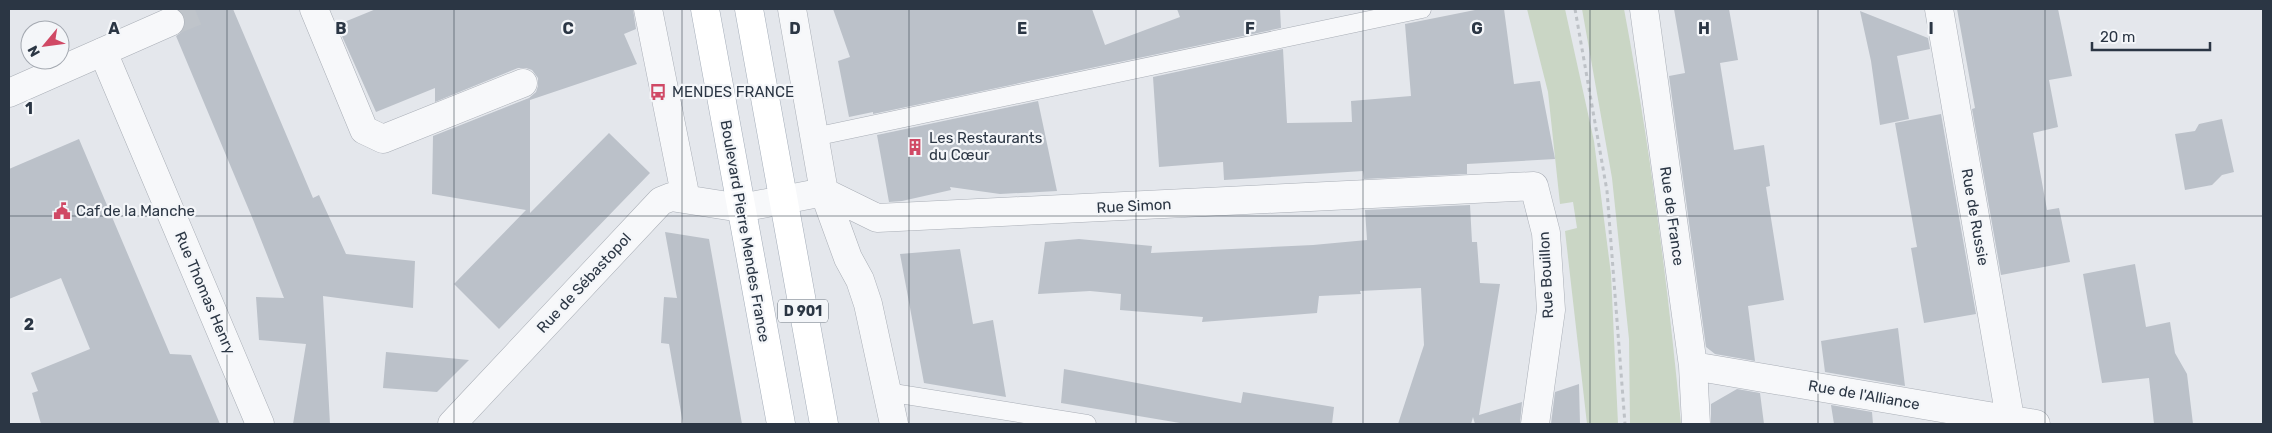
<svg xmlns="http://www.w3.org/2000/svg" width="2272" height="433" viewBox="0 0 2272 433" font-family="Rubik,sans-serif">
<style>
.green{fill:#cad6c5}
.building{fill:#bbc1c9}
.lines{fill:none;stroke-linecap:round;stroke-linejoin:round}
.tertiary-tunnel{stroke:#bfc4ca;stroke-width:28;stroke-dasharray:28 14;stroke-linecap:butt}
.service-casing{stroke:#a9aeb6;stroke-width:19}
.minor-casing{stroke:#a9aeb6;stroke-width:29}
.tertiary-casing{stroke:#a9aeb6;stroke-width:29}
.primary-casing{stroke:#a3acb8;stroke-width:29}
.path{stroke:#bec2c7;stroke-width:3;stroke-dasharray:4 4;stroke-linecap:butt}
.service{stroke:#f7f8fa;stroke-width:18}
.minor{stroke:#f7f8fa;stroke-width:28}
.tertiary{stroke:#f7f8fa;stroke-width:28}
.primary{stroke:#fff;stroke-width:28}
.grid{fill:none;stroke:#2b3644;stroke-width:1;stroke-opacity:0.55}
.labels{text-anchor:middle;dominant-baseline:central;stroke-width:4.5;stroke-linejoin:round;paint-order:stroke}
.shield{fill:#f4f6f9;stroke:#67707a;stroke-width:1}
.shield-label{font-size:14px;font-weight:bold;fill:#2b3644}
.poi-label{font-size:15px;fill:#2b3644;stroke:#f4f6f9;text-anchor:start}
.street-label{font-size:15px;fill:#2b3644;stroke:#f4f6f9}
.grid-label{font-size:16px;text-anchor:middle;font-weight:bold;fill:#2b3644;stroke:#f4f6f9;stroke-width:4.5;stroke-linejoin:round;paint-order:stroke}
</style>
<rect width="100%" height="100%" fill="#e4e7ec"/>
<path class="green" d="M1527 9H1565L1594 141 1611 274 1618 424H1587L1565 231 1577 228 1573 202 1560 204 1548 92Z
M1582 9H1624C1650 146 1668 285 1681 424H1630L1629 339 1612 178Z"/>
<path class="building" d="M178 9H233L313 198 319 195 346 254 415 261 413 308 323 296 330 424H293L306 344 259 340 256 297 284 298 254 222 176 36 183 31 186 23 184 15Z
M376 9H633L636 29 624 34 637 64 530 100V213L609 133 650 173 499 329 454 284 526 210 432 194 433 136 529 98 536 92 538 86V78L532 70 526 68H518L435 102V88L376 112 337 25Z
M833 9H1092L1105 45 1180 17 1177 9H1280L1281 28 873 114V112L849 117 838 61 850 57Z
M1480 9H1504L1514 84 1540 81 1555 159 1467 164V174L1364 179 1363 171 1224 180 1223 162 1159 167 1153 77 1283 49 1287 123 1352 122 1351 101 1411 96 1405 24Z
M1674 9H1729L1738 60 1720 63 1734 150 1764 145 1770 186 1766 187 1784 300 1748 306 1755 361 1715 354 1706 347 1669 76 1685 73Z
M1957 9H2058L2072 76 2049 80 2058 127 2033 133 2047 210 2059 208 2070 262 2001 275 1972 109 1975 108Z
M1860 11 1928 38 1930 49 1897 56 1909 119 1880 125 1871 61Z
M1038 101 1057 191 1000 194 950 187 951 190 902 201 889 202 877 135Z
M1941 114 1976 314 1924 323 1911 248 1917 247 1895 123Z
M2222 119 2234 172 2222 175 2212 185 2185 190 2175 134 2195 131 2199 124Z
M79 139 170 354 191 355 220 424H41L32 393 38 391 31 373 90 349 61 278 9 299V169Z
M1470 205 1472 242H1477L1480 283 1500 284 1479 415 1522 402 1520 424H1475L1473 417 1471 424H1398L1424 345 1421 288 1360 291 1361 294 1319 296 1317 313 1202 322 1203 317 1120 310 1121 294 1090 291 1038 294 1045 242 1079 239 1152 246 1151 253 1313 245 1367 240 1365 210Z
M665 232 709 239 742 424H683L669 344 661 343 664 297 677 298Z
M960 249 973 324 993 320 1006 397 924 383 900 254Z
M2135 264 2146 327 2170 322 2175 353 2187 374 2193 424H2154L2149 378 2102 383 2083 274Z
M1898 328 1905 386 1825 372 1821 341Z
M386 352 469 360 437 392 383 388Z
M1064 369 1241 403 1243 392 1334 407 1332 424H1186L1061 403Z
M1579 384 1580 424H1551L1555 392Z
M1737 389 1760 393 1764 424H1711V404Z
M1831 405 1872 412 1873 424H1834Z"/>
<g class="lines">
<path class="tertiary-tunnel" d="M170 22 202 9"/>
<g class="service-casing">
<path id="service" d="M814 137 1422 9
M887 392 1087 424"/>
</g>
<g class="minor-casing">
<path id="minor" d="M314 9 364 130 383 139 523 83
M648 9 686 199
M792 9 824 192 848 258 860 280 868 304 894 424
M1644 9 1693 366 1696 424
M1939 9 2011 424
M103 52 260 424
M1693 366 2036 424
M452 424 661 201 671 197 741 208 824 192 877 218 1534 186 1546 233 1551 310 1535 424"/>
</g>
<g class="tertiary-casing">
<path id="tertiary" d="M9 93 170 22"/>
</g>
<g class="primary-casing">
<path id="primary" d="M705 9 781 424
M749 9 824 424"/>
</g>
<path class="path" d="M1575 9 1607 191 1625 424"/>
<use href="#service" class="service"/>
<use href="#minor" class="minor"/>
<use href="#tertiary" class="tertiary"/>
<use href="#primary" class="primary"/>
</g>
<path class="grid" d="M227 9V424M454 9V424M682 9V424M909 9V424M1136 9V424M1363 9V424M1590 9V424M1818 9V424M2045 9V424M9 216H2263"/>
<defs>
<g id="bus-bare" transform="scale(1.35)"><path d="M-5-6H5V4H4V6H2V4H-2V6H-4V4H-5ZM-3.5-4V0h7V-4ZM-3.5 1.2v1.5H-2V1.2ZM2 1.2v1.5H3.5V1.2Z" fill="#d04965" stroke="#f4f6f9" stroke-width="2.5" paint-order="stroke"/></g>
<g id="building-bare" transform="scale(1.35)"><path d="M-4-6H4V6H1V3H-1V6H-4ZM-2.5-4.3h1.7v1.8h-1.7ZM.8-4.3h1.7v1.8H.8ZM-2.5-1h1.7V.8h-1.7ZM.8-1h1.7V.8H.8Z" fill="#d04965" stroke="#f4f6f9" stroke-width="2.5" paint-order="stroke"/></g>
<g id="civic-bare" transform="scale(1.35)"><path d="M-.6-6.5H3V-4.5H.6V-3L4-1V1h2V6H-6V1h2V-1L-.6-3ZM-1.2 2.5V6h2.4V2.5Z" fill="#d04965" stroke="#f4f6f9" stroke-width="2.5" paint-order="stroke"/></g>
</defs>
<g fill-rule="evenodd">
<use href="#bus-bare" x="658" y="92"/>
<use href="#building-bare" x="915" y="147"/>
<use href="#civic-bare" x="62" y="211"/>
</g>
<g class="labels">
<rect class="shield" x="778" y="299.5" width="50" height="23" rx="4"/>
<g class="shield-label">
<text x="803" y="311">D 901</text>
</g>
<g class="poi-label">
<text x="672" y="92">MENDES FRANCE</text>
<text x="929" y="138">Les Restaurants<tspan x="929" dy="17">du Cœur</tspan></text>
<text x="76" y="211">Caf de la Manche</text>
</g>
<g class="street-label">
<text transform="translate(1134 206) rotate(-3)">Rue Simon</text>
<text transform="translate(1672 216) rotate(82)">Rue de France</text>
<text transform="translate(1975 217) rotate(80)">Rue de Russie</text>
<text transform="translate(745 231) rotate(80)">Boulevard Pierre Mendes France</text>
<text transform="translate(1546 275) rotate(-93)">Rue Bouillon</text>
<text transform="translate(584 283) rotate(-47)">Rue de Sébastopol</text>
<text transform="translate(205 293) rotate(67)">Rue Thomas Henry</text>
<text transform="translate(1864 395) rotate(10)">Rue de l'Alliance</text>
</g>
</g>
<g class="grid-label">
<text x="114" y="34">A</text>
<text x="341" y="34">B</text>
<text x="568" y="34">C</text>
<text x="795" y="34">D</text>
<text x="1022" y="34">E</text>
<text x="1250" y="34">F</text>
<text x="1477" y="34">G</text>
<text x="1704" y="34">H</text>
<text x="1931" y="34">I</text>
<text x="29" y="114">1</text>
<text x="29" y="330">2</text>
</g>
<rect width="2272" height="433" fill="none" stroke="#2b3644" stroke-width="20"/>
<g transform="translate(45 45) rotate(241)"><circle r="24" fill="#f4f6f9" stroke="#a4a9b1"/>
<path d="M0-4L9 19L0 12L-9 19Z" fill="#d04965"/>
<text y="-8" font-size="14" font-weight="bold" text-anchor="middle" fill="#2b3644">N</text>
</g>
<path d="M2092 42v8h118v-8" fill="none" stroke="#2b3644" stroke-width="2.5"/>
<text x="2100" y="42" font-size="15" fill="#2b3644" stroke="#f4f6f9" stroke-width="4" paint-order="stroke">20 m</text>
</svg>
